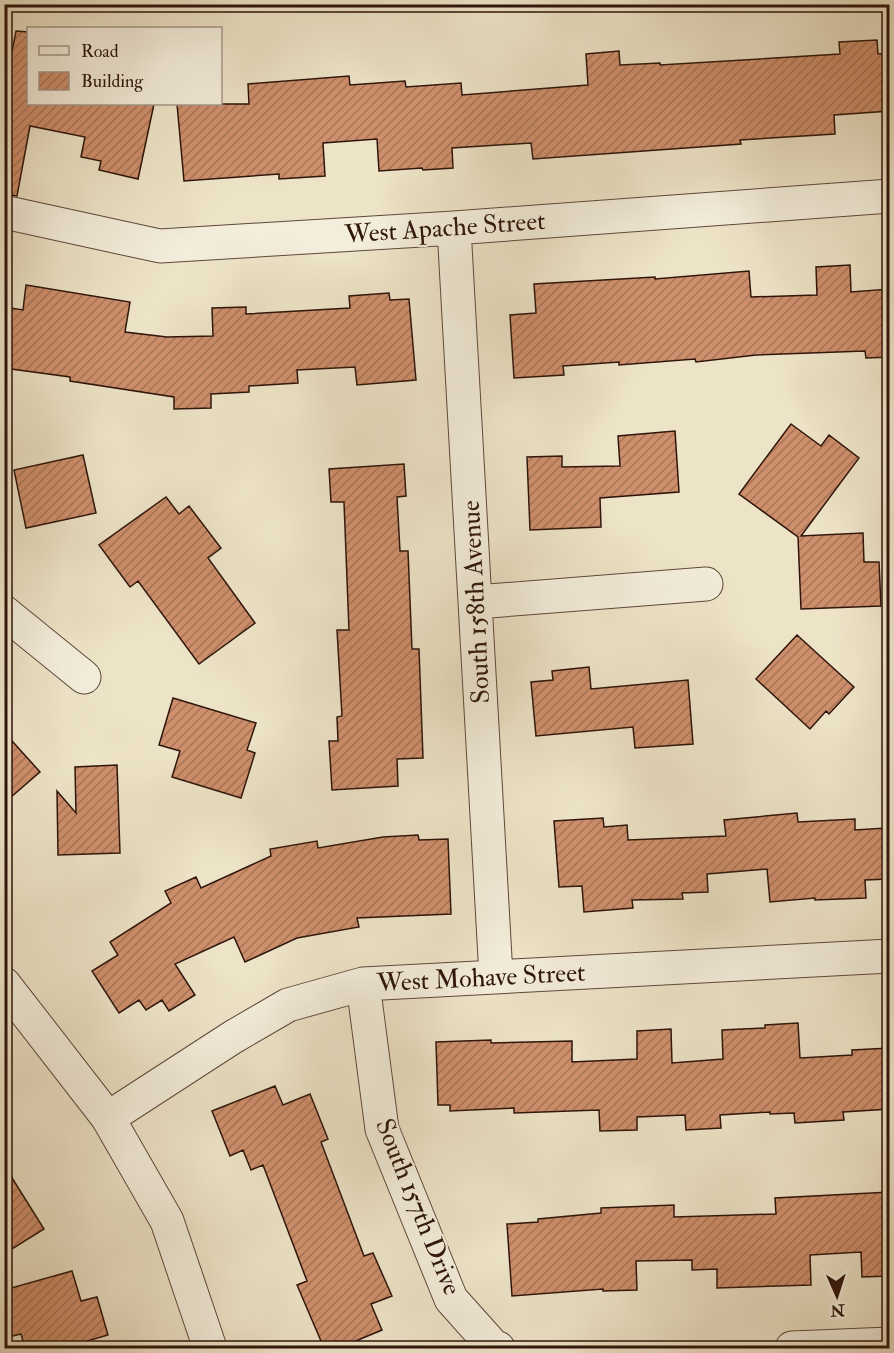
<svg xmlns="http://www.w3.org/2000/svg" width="894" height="1353" viewBox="0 0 894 1353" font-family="'IM FELL Double Pica',serif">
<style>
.building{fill:url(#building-hatch);stroke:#2e150b;stroke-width:1.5}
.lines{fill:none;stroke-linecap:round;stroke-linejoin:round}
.minor-casing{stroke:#5e483a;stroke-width:35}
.tertiary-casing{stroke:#5e483a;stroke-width:35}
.minor{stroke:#f3eddb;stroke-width:33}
.tertiary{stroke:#f3eddb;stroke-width:33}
.labels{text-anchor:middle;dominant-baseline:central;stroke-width:4.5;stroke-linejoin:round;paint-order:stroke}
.street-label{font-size:26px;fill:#2e150b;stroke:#f3eddb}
</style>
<defs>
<pattern id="building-hatch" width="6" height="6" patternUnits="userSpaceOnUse" patternTransform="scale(1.5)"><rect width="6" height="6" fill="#ce8f6c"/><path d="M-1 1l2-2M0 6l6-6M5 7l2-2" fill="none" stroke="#a87457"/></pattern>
</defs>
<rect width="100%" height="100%" fill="#ede3c7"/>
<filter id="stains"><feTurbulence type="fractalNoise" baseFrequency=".00333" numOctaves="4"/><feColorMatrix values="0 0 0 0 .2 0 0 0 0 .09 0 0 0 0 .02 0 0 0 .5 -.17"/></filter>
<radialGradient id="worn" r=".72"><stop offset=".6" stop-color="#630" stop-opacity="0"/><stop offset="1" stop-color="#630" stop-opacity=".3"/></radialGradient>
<path class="building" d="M16 31 28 32V104H154L138 179 99 170 101 161 81 157 85 137 30 126 17 196 4 194V92Z
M877 40 878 54 890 53V111L834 115 835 134 740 140 741 144 533 159 531 143 452 148 453 168 423 170 422 168 379 171 377 139 323 143 325 176 279 179V174L184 181 177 104H249L248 84 349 76 350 85 405 81 406 87 461 83 462 95 588 85 586 54 619 51 620 65 660 63V65L840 54 839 42Z
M850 265 851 292 890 289V357L866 358 865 351 756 355 696 362 695 359 619 365V362L563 366 564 375 514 378 510 315 536 313 534 284 655 277V279L749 271 751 297 817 295 816 267Z
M26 285 130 302 125 332 167 337 213 336 212 308 246 307V314L350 308 349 296 389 293 390 300 409 299 416 380 357 385 355 367 297 370 298 383 249 386V392L211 394V408L174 409V397L70 381V377L4 368V307L23 310Z
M791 424 821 446 829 435 859 458 801 536 863 533 864 562H879L881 606 801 609 798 537 739 494Z
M675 431 679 492 600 498 601 527 530 530 527 457 562 456V467L620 466 618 436Z
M83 455 96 513 26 528 14 470Z
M404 464 406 496 397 497 400 551H408L412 649H419L423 758 397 759 398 786 332 790 329 741H338L337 717 342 716 337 630H349L344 502H331L329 469Z
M166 497 179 514 189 506 221 548 208 558 255 623 199 664 138 581 130 587 99 545Z
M797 635 854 687 829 714 826 711 810 729 756 679Z
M589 667 591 689 688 680 693 744 635 748 633 727 536 736 531 682 553 680 552 671Z
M173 698 256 723 247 750 255 753 241 798 172 777 180 751 159 745Z
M4 732 40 772 4 803Z
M117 765 120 853 58 855 57 791 76 813 75 767Z
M797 813 798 822 855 819V830L886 828 889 879 865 880 866 898 815 900V898L770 902 767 869 707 874 708 892 682 893 683 899 632 900 633 908 584 912 582 886 559 887 554 821 603 818 604 827 627 825 628 840 726 836 724 820Z
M418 835 419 840 448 839 451 914 357 918 359 927 297 938 245 962 234 937 175 964 195 995 169 1011 162 1000 146 1010 139 1000 119 1013 92 971 118 955 110 942 171 903 165 891 196 877 201 888 271 856 270 849 317 841 318 848 383 837Z
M798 1023 800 1058 852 1055V1050L890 1048V1109L843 1112 844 1120 795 1123 794 1113 770 1114V1112L720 1115 721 1128 686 1130 685 1115 637 1117V1130L600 1131 599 1110 514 1113V1108L450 1111V1105H438L436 1042 491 1040V1043L572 1041V1062L637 1059V1031L671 1029 672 1063 723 1059 722 1030 765 1028V1025Z
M275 1086 283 1105 310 1094 328 1139 321 1142 364 1256 373 1253 392 1296 371 1304 382 1330 339 1348H324L297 1285 307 1281 263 1165 251 1170 243 1150 230 1156 212 1111Z
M4 1165 44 1229 4 1254Z
M890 1192V1276L862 1277 861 1252 810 1255 811 1285 717 1288V1269L692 1270V1260L636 1261 637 1290 603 1291V1289L512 1296 507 1224 538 1222V1219L601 1213V1208L674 1205V1217L776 1214 775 1198Z
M72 1271 81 1301 97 1297 108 1335 63 1348H25L21 1334 4 1338V1290Z"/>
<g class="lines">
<g class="minor-casing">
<path id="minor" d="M4 212 160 246 454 228 890 196
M454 228 496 976
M476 602 706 584
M4 612 84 677
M363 984 382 1129 451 1299 493 1346 498 1348
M108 1118 233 1037 288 1005 363 984 890 956
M792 1348 890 1344"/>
</g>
<g class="tertiary-casing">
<path id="tertiary" d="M4 984 108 1118 167 1221 210 1348"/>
</g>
<use href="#minor" class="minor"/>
<use href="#tertiary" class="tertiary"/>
</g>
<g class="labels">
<g class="street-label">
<text transform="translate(445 228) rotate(-4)">West Apache Street</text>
<text transform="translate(476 602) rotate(-93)">South 158th Avenue</text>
<text transform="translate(481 978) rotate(-3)">West Mohave Street</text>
<text transform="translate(418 1207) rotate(68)">South 157th Drive</text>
</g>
</g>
<rect width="894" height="1353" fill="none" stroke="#ede3c7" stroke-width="24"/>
<rect x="6" y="6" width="882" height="1341" fill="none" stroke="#2e150b" stroke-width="3"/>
<rect x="12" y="12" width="870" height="1329" fill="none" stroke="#2e150b" stroke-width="1.5"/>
<rect x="27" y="27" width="195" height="78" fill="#f3eddb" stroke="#a49788" stroke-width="1.5"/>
<rect x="39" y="46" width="30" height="9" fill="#f3eddb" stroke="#a49788" stroke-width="1.5"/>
<text x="81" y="57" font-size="18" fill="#2e150b">Road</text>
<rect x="39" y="72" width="30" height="18" fill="url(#building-hatch)" stroke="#a49788" stroke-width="1.5"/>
<text x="81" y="87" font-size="18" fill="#2e150b">Building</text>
<g transform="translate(837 1296) rotate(177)" stroke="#f3eddb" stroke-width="4.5" paint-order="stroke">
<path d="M0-4.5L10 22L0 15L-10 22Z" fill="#2e150b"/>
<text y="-9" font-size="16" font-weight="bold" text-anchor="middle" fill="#2e150b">N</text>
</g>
<rect width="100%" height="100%" filter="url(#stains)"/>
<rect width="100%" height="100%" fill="url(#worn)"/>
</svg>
